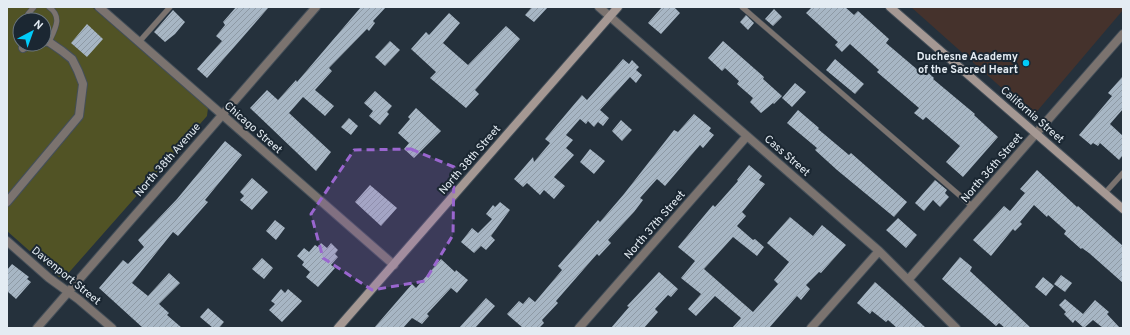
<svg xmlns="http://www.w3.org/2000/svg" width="1130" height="335" viewBox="0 0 1130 335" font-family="Overpass,sans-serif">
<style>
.education{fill:#45322c}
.park{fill:#515325;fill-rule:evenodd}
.building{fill:url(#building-hatch)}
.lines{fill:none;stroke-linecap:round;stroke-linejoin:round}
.lane-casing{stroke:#444f59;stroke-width:6}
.street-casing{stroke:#444f59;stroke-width:10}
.secondary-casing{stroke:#444f59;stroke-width:10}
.lane{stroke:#7b736f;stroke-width:5}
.street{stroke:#7b736f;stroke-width:8}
.secondary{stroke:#a59893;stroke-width:8}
.marked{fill:#9a66cf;fill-opacity:0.2;stroke:#9a66cf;stroke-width:3;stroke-dasharray:8 5;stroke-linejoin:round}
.poi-dot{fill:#01cbf9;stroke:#1b2732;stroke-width:1.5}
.labels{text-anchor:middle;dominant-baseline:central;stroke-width:4;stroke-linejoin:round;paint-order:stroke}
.poi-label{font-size:11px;font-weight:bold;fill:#e4ecf3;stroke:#1b2732;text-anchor:end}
.street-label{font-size:11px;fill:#e4ecf3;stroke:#1b2732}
</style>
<defs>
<pattern id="building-hatch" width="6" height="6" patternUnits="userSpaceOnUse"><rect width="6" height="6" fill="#a7b6c4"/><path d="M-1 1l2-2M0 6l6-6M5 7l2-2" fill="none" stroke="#8e9aa5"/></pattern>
</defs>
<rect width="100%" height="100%" fill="#25313c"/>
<path class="education" d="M911 7H1123V10L1033 116Z"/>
<path class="park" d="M7 7H92L208 108 207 116 65 277H59L7 231ZM20 20H44V44H20Z"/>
<path class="building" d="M236 7H269L207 78 197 69 222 41 216 36 225 25 223 22Z
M361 7H386L373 21 375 23 369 31 367 29 329 68 332 71 315 90 334 106 325 116 303 97 289 113 331 152 316 171 250 108 267 90 278 100 296 80 297 82Z
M532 7H548L534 22 525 15Z
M662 7H674L680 13 661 34 648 23Z
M812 7H845L854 15 858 11 889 39 886 43 919 71 922 67 934 78 933 79 975 114 974 115 998 137 963 177 946 162 960 146 926 117 923 120 914 113 919 108 877 72 879 70 850 44 842 52 835 45 838 42 806 13Z
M774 9 782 17 773 26 765 19Z
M173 10 185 22 175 34 165 42 154 32Z
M449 13 460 23 443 43 468 65 506 26 520 39 475 90 479 94 466 108 430 78 436 72 411 49 426 32 429 35Z
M746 15 754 23 748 30 740 22Z
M87 24 103 39 87 57 71 43Z
M390 41 400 50 385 66 375 57Z
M723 41 764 77 763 79 782 96 774 104 773 103 761 113 750 102 753 98 737 84 739 81 725 68 722 71 708 58Z
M623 59 629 64 632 60 639 67 636 70 642 75 636 83 630 77 600 110 609 118 603 126 598 122 594 127 588 121 586 124 580 119 566 135 573 140 566 148 574 155 554 177 565 186 554 199 544 190 540 195 527 183 523 187 514 179 533 157 534 162 550 143 545 139 582 95 587 100Z
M835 59 864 84 855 94 826 70Z
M1123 76V109L1110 124 1123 136V155L1119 160 1100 143 1098 146 1093 143 1091 145 1079 135 1112 96 1108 93Z
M795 83 806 92 792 107 782 98Z
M375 91 392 106 387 112 389 114 380 125 369 116 373 111 364 103Z
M416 108 441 131 414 158 404 149 409 143 398 133 410 119 408 117Z
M798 110 819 128 818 129 849 155 851 153 907 202 894 217 837 170 815 150 817 148 787 123Z
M694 114 711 128 709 131 714 135 703 148 700 145 665 186 657 179 640 198 643 200 634 212 608 240 611 243 599 256 597 254 556 301 558 303 542 320 544 323 539 328H523L507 314 519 301 523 304 529 297 535 302 562 270 558 266 598 220 600 222 624 194 674 130 678 132Z
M349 118 358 126 351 135 341 127Z
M621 120 632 130 622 141 612 131Z
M225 141 242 155 205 200 208 202 178 236 173 232 132 283 148 296 169 273 180 283 159 304 169 313 167 315 182 328H143L99 288 123 260 128 264 144 247 138 240 177 199Z
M590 149 605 161 594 174 580 162Z
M749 165 762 176 759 180 765 184 742 212 746 216 737 226 753 240 755 239 764 247 757 256 733 237 704 269 753 312 778 284 774 280 789 262 767 243 790 217 813 236 822 225 846 245 821 273 819 272 806 285 810 289 801 300 797 296 769 328H732L741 318 715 296 696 316 688 309 701 294 681 278 695 261 678 247 713 205 715 207 738 181 737 180Z
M1037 170 1077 207 1078 206 1123 246V283L1089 253 1082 248 1081 249 1064 234 1066 231 1048 215 1047 217 1034 205 1020 222 1022 224 1015 231 1013 229 991 256 973 240 1004 206 1010 211 1025 193 1020 189Z
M252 178 268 192 252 210 240 200 244 196 240 192Z
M935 180 947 190 945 193 949 197 940 207 933 200 924 211 915 203Z
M370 185 397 208 381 226 355 202Z
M500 202 510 210 491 236 495 240 486 250 481 246 474 253 461 242 472 228 478 233 492 219 486 214 493 205 495 207Z
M898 218 917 235 906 248 886 230Z
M275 220 285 228 276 240 266 231Z
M321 243 327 248 331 243 338 250 335 254 338 257 331 265 335 268 318 287 306 277 310 272 302 265 304 262 297 256 304 248 309 252 315 245 318 247Z
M960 257 972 267 970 271 1031 328H1005L999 323 996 326 942 279Z
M262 258 273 268 264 279 252 269Z
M441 259 455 272 456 270 468 280 457 293 451 288 427 314 429 316 422 324 412 318 403 328H374L412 284 416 288Z
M12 264 29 277 27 279 31 282 16 299 7 291V270Z
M659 272 678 289 671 297 668 295 655 309 658 312 644 328H611L629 307 627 306Z
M1061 275 1072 283 1065 292 1054 284Z
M1043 277 1054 286 1046 296 1035 287Z
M875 282 901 305 926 328H897L888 320 886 322 872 311 870 314 857 303Z
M281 289 285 293 288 289 302 301 282 322 269 310 275 304 271 301Z
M486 298 495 306 475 328H459Z
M1065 299 1083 314 1095 300 1109 312 1107 314 1120 328H1103L1093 320 1084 328 1075 320 1073 323 1064 314 1066 312 1059 305Z
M208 308 224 322 219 328H213L200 317Z"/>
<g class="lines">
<g class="lane-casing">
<path id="lane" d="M742 7 973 207
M26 20 28 14 34 7
M49 42C55 29 63 17 49 7
M139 42 170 7
M1105 193 1123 173"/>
</g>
<g class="street-casing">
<path id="street" d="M99 7 394 265
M599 7 879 251 956 328
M23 48 29 44
M7 202 79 116 83 84 78 71 72 59 62 51 49 42 44 41
M7 241 49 278 78 299 112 328
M908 280 1123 34
M37 328 316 7
M579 328 747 136
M811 328 879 251"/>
</g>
<g class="secondary-casing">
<path id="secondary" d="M890 7 1123 209
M338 328 618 7"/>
</g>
<use href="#lane" class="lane"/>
<use href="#street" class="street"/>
<use href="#secondary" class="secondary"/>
</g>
<path class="marked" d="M411 149 454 167 453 235 425 281 372 290 323 258 311 214 354 150Z"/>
<circle class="poi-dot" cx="1026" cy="63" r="4"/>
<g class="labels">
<g class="poi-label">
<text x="1018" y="57">Duchesne Academy<tspan x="1018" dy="13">of the Sacred Heart</tspan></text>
</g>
<g class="street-label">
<text transform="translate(1032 115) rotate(41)">California Street</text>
<text transform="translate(253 128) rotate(41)">Chicago Street</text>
<text transform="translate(787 156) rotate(41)">Cass Street</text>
<text transform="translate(168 160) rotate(-49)">North 38th Avenue</text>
<text transform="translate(470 160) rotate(-49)">North 38th Street</text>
<text transform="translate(992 168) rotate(-49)">North 36th Street</text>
<text transform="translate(655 225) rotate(-49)">North 37th Street</text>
<text transform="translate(66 276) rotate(39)">Davenport Street</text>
</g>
</g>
<rect width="1130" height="335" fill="none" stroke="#e4ecf3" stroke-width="16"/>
<g transform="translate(32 32) rotate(41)"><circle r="19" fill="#1b2732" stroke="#6b767f"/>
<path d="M0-3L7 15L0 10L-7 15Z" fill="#01cbf9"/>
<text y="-6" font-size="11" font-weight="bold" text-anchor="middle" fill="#e4ecf3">N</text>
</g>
</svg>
